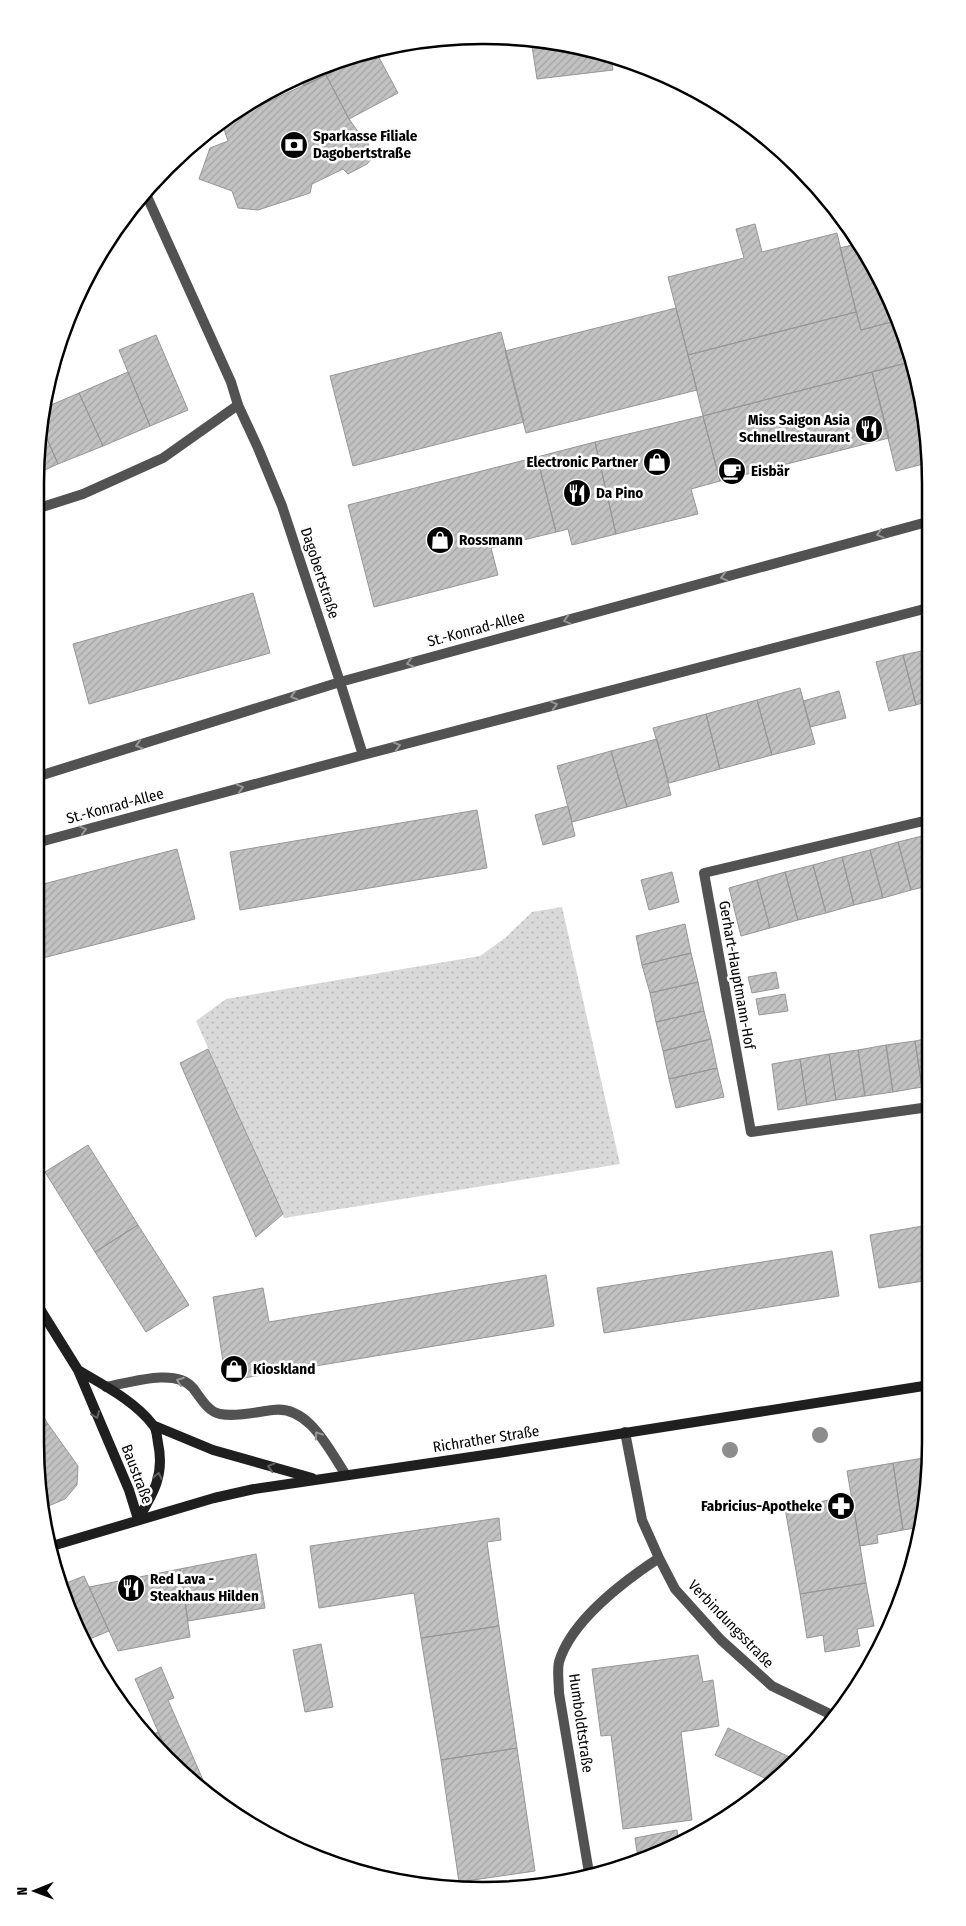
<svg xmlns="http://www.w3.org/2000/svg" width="966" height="1926" viewBox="0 0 966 1926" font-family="'Fira Sans Condensed',sans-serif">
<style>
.park{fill:url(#park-dots)}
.building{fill:url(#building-hatch);stroke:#969696}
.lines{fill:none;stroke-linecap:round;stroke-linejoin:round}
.service{stroke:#525252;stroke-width:10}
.minor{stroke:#525252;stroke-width:10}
.secondary{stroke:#1f1f1f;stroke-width:10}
.tree{fill:#8d8d8d}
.oneway{stroke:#979797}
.oneway2{stroke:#626262}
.labels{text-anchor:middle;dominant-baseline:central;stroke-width:5;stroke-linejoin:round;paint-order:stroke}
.poi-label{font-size:15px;font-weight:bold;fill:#000;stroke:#fff;text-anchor:start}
.street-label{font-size:15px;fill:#000;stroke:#fff}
.rim{fill:none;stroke:#000;stroke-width:2.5}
</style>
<defs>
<pattern id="park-dots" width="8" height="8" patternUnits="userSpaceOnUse" patternTransform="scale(1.25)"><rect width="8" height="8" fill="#d9d9d9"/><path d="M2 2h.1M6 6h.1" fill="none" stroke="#b8b8b8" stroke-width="1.8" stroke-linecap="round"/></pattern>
<pattern id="building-hatch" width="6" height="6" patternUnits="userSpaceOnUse" patternTransform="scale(1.25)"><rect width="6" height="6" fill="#c2c2c2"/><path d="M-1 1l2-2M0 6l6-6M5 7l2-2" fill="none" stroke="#a5a5a5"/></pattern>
</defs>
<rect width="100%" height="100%" fill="#fff"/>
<path class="park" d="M562 907 620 1164 284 1218 196 1021 226 999 480 956 505 938 532 912Z"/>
<path class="building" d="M531 39 599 50 610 54 613 70 537 79Z
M375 50 398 93 349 119 326 75Z
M370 52 371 53 304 86 299 77 339 59Z
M326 75 349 119 359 133 366 138 373 157 367 164 348 174 343 169 312 184 310 193 258 210 238 208 232 191 199 179 210 148 228 141 222 123Z
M755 224 762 252 837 233 856 312 688 355 668 277 744 258 736 229Z
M860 243 897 312 899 320 861 330 840 248Z
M676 308 697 390 526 433 505 351Z
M856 312 861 330 899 320 910 362 703 416 688 355Z
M501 332 524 422 353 466 330 376Z
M156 335 188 410 150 426 119 350Z
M910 362 927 425V463L896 471 872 372Z
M128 372 150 426 103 446 79 393Z
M872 372 889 438 720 481 703 416Z
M79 393 103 446 58 464 41 425 44 408Z
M703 416 720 481 691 489 698 514 616 534 595 442Z
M41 425 58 464 36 474V454Z
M595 442 616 534 572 545 568 529 556 532 537 457Z
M537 457 556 532 491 548 498 575 374 607 348 505Z
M253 593 270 653 89 704 73 644Z
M926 650 928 659V701L916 705 903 655Z
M903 655 916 705 889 711 876 662Z
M800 688 815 744 772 755 757 700Z
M839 691 846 718 810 727 803 701Z
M757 700 772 755 720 769 706 714Z
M706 714 720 769 669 783 653 728Z
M657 739 671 795 627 807 611 751Z
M611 751 627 807 572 822 557 766Z
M568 806 575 836 543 845 535 815Z
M477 810 487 868 240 910 230 852Z
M926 835 928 842V886L911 890 898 842Z
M898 842 911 890 883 898 870 850Z
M177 849 195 919 35 960 36 886Z
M870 850 883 898 854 905 842 857Z
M842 857 854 905 826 913 813 865Z
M813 865 826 913 798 920 785 872Z
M672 872 679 902 649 910 641 880Z
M785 872 798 920 770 928 757 880Z
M757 880 770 928 741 936 729 888Z
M685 924 691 953 642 965 636 936Z
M691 953 698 982 650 993 642 965Z
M776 972 779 988 752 993 748 977Z
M698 982 704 1011 656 1022 650 993Z
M785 994 788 1011 759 1015 756 999Z
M704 1011 711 1039 663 1051 656 1022Z
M929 1038V1086L922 1087 915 1041Z
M711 1039 717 1068 669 1079 663 1051Z
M915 1041 922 1087 893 1092 886 1045Z
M886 1045 893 1092 865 1096 858 1050Z
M208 1049 283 1214 256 1237 180 1063Z
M858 1050 865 1096 836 1100 829 1054Z
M829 1054 836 1100 807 1105 800 1059Z
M800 1059 807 1105 778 1110 772 1064Z
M717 1068 724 1097 676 1108 669 1079Z
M88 1145 138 1225 95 1252 45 1172Z
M138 1225 189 1305 146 1332 95 1252Z
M929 1225 930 1280 879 1288 870 1235Z
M832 1251 839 1296 604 1333 597 1288Z
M546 1275 554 1326 226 1381 213 1297 263 1288 269 1322Z
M35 1403 48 1424 35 1432Z
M48 1424 78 1466 77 1485 65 1499 46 1507 35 1443V1432Z
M930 1457V1472L921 1527 903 1530 893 1463Z
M893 1463 903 1530 877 1535 878 1543 860 1546 847 1471Z
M852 1496 866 1583 800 1594 785 1508Z
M499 1518 501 1540 487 1542 499 1626 421 1638 414 1593 319 1608 310 1546Z
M256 1554 265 1608 188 1621 180 1569Z
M180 1569 190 1637 118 1651 89 1587Z
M84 1576 109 1631 87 1640 59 1586Z
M866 1583 874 1626 857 1629 860 1646 825 1652 823 1635 807 1638 800 1594Z
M499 1626 517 1748 441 1760 421 1638Z
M321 1644 333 1707 305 1712 293 1650Z
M698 1655 703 1682 713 1680 719 1726 681 1732 692 1820 623 1829 611 1735 601 1736 592 1669Z
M161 1667 174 1698 168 1700 210 1796 187 1780 172 1763 135 1679Z
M728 1728 798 1761 771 1781 715 1755Z
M158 1732 172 1763 147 1737Z
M517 1748 535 1871 459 1882 441 1760Z
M677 1830 679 1845 638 1858 635 1838Z"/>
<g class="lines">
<path class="service" d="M36 509 83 494 163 458 238 405
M106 1387C129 1383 176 1367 193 1388 200 1397 208 1412 220 1414 237 1417 256 1412 273 1410 309 1405 329 1450 346 1475"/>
<path class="minor" d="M145 192 231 382 238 405 258 448 282 506 340 682 363 755
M36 777 340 682 927 522
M928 820 704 873 751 1132 929 1107
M36 843 363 755 928 608
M625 1432 642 1520 659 1558 675 1589 721 1640 772 1686 832 1715
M589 1873 559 1693C559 1684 557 1671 559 1662 571 1621 624 1581 659 1558"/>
<path class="secondary" d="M35 1301 78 1370 129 1490 138 1519
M78 1370C103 1385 135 1401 153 1425 157 1429 157 1438 158 1443 165 1475 153 1494 138 1519
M155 1426 213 1450 312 1478
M52 1546 214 1498 254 1489 498 1453 930 1385"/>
</g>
<g class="tree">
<circle cx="820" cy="1435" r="8"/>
<circle cx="730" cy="1450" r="8"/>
</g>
<defs><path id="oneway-chevron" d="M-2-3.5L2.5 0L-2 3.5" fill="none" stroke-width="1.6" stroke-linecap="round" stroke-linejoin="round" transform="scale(1.25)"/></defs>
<g class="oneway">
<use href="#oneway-chevron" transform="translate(880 534) rotate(165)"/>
<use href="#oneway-chevron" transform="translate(724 577) rotate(165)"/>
<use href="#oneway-chevron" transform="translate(567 620) rotate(165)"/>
<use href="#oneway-chevron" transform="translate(410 663) rotate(165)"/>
<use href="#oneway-chevron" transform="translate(294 696) rotate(163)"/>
<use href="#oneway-chevron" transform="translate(554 705) rotate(-15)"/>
<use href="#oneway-chevron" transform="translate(139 745) rotate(163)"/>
<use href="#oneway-chevron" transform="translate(397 746) rotate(-15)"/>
<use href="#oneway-chevron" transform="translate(240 788) rotate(-15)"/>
<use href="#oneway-chevron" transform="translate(83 830) rotate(-15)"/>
<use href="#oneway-chevron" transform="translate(180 1381) rotate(-159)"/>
<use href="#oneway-chevron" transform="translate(318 1435) rotate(-124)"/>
</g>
<g class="oneway2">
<use href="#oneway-chevron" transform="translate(96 1415) rotate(67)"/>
<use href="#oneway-chevron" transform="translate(271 1467) rotate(-165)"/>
<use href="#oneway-chevron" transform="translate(158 1476) rotate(-79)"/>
</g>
<defs>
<g id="bank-disc" transform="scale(1.4375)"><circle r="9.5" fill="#000" stroke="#fff"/><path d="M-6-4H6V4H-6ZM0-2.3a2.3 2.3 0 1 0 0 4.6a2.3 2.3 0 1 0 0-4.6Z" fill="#fff"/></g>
<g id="restaurant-disc" transform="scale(1.4375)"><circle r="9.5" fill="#000" stroke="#fff"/><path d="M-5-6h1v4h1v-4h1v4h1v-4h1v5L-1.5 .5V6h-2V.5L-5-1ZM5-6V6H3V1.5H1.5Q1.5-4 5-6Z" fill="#fff"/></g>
<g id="shop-disc" transform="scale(1.4375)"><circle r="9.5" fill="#000" stroke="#fff"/><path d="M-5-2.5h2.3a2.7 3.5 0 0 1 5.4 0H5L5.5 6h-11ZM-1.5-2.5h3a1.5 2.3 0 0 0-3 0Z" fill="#fff"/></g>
<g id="cafe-disc" transform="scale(1.4375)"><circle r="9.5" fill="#000" stroke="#fff"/><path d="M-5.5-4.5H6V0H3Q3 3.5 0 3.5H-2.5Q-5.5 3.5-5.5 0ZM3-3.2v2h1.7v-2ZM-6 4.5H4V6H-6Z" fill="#fff"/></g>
<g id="pharmacy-disc" transform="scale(1.4375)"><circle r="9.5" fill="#000" stroke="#fff"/><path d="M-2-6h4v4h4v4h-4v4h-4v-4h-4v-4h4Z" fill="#fff"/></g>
</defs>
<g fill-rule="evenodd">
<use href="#bank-disc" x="294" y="145"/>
<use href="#restaurant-disc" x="869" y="429"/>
<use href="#shop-disc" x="657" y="462"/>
<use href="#cafe-disc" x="732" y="471"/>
<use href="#restaurant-disc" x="577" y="493"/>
<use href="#shop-disc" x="440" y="540"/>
<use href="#shop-disc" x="234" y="1369"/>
<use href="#pharmacy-disc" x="841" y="1506"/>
<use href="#restaurant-disc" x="131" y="1588"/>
</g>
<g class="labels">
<g class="poi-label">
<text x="313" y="136">Sparkasse Filiale<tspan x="313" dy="17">Dagobertstraße</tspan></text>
<text x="850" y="420" text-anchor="end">Miss Saigon Asia<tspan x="850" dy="17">Schnellrestaurant</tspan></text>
<text x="638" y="462" text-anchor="end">Electronic Partner</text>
<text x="751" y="471">Eisbär</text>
<text x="596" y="493">Da Pino</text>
<text x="459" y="540">Rossmann</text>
<text x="253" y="1369">Kioskland</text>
<text x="822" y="1506" text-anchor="end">Fabricius-Apotheke</text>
<text x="150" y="1579">Red Lava -<tspan x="150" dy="17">Steakhaus Hilden</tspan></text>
</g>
<g class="street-label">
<text transform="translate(320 573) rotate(72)">Dagobertstraße</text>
<text transform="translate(476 629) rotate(-15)">St.-Konrad-Allee</text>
<text transform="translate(115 806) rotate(-15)">St.-Konrad-Allee</text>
<text transform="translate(737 975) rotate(80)">Gerhart-Hauptmann-Hof</text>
<text transform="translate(486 1439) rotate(-9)">Richrather Straße</text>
<text transform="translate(137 1474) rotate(69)">Baustraße</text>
<text transform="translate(731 1624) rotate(46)">Verbindungsstraße</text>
<text transform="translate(581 1723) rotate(82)">Humboldtstraße</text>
</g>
</g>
<path d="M0 0H966V1926H0ZM483 44H483A439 439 0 0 1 922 483V1443A439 439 0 0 1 483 1882H483A439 439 0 0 1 44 1443V483A439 439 0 0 1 483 44Z" fill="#fff" fill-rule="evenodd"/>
<path class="rim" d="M483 44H483A439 439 0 0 1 922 483V1443A439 439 0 0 1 483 1882H483A439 439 0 0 1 44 1443V483A439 439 0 0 1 483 44Z"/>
<g transform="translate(35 1891) rotate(269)" stroke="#ffffff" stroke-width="4" paint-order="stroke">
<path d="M0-4L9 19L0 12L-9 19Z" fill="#000000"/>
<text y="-8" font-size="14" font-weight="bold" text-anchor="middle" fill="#000000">N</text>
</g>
</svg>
